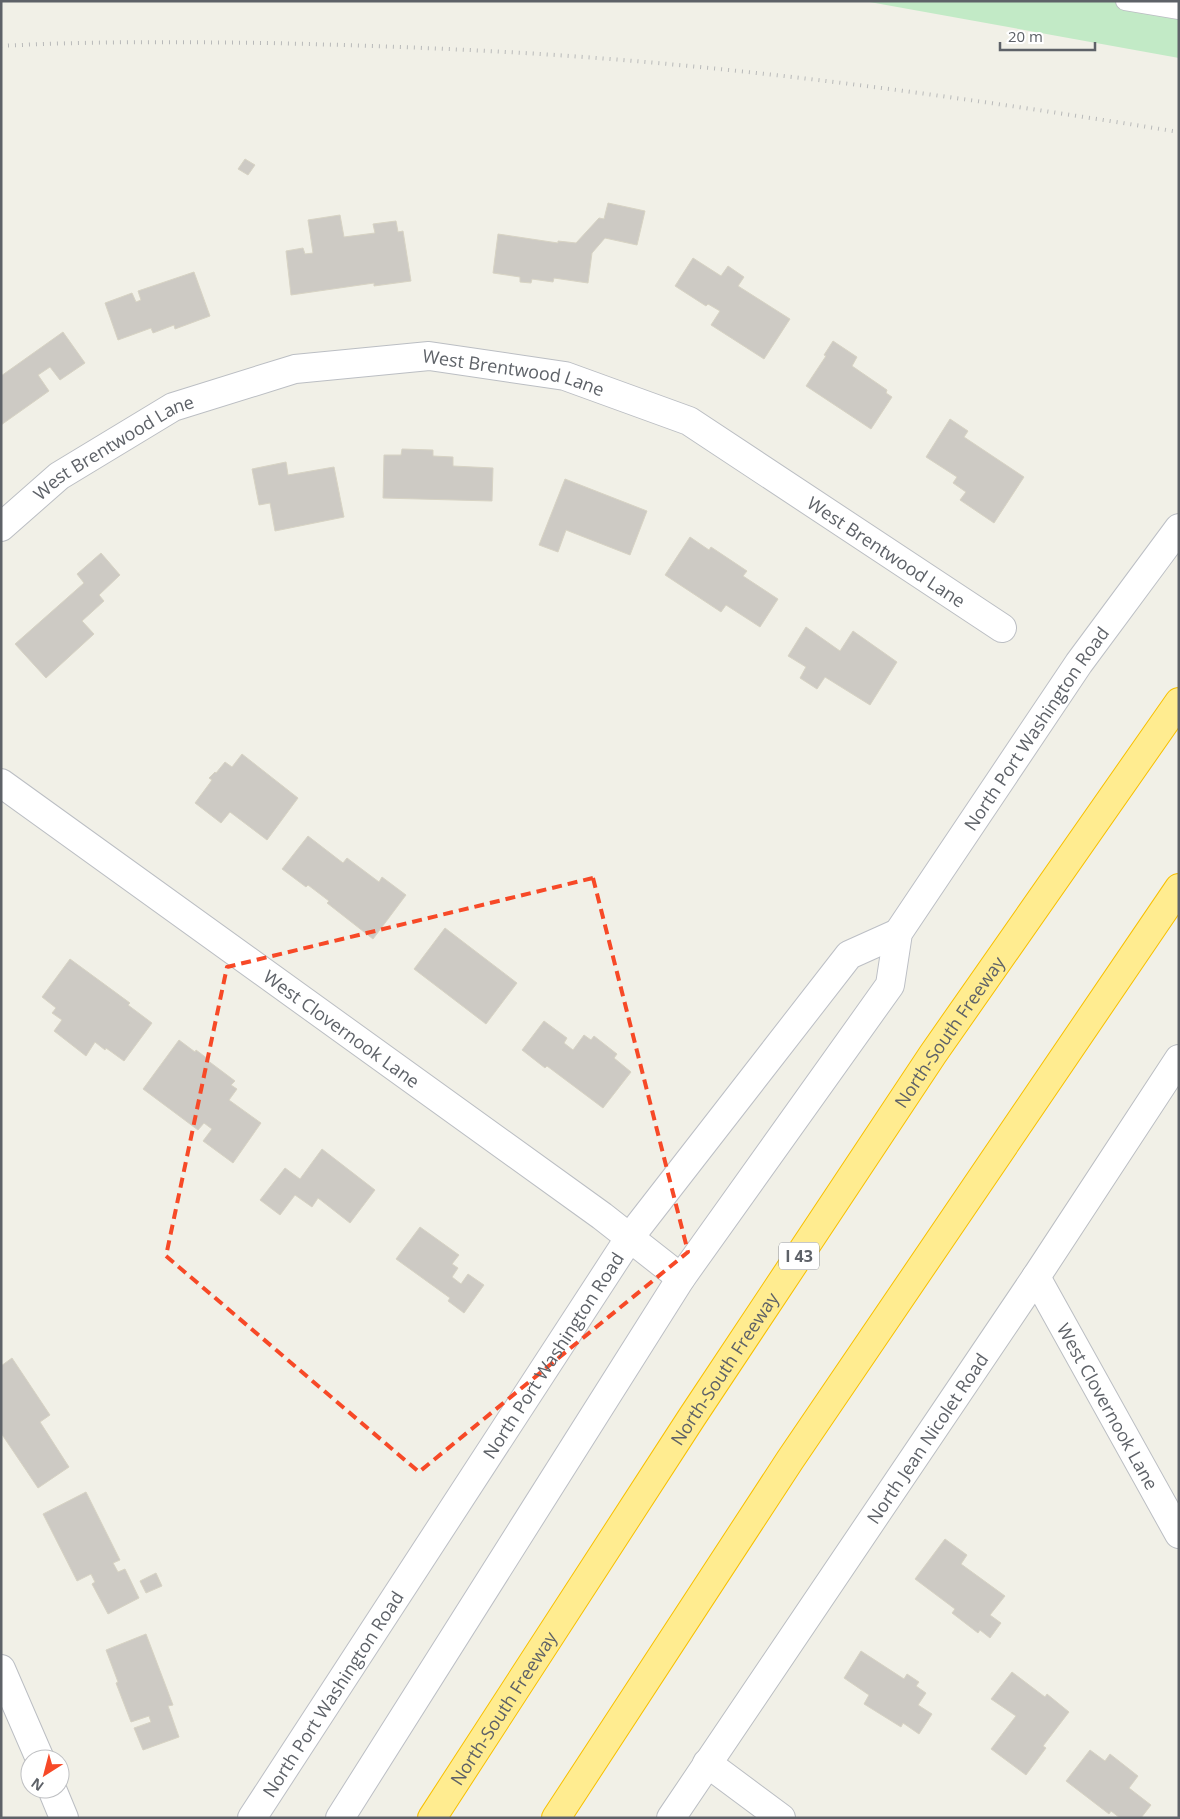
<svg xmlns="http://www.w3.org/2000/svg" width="1180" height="1819" viewBox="0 0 1180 1819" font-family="'Open Sans',sans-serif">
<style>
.green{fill:#c2eac6}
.building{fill:#cdcac4;stroke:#d7d3c4}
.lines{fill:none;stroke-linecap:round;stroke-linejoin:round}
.lane-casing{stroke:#bbbec3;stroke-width:20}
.street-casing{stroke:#bbbec3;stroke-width:30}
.secondary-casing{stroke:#bcbfc5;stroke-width:30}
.highway-casing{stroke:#f8c000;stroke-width:30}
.lane{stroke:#fff;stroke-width:18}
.street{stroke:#fff;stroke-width:28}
.secondary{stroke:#fff;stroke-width:28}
.highway{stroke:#ffec90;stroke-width:28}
.rail{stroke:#b8b9b9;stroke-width:4;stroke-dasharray:1 6;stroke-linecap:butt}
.marked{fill:none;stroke:#f74927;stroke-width:4;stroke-dasharray:10 6;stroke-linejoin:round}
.labels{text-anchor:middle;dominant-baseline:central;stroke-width:4.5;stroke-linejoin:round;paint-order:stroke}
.shield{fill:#fff;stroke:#8e9195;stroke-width:1}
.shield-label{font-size:16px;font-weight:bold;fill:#5e6268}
.street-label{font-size:18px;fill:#5e6268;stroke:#fff}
</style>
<rect width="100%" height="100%" fill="#f1f0e7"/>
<path class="green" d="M864 1H1179V58Z"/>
<path class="building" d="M245 159 255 165 248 175 238 169Z
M608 203 645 211 637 245 605 238 592 253 588 283 554 278 553 282 532 279 531 283 520 282V277L493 273 498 234 558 243V241L576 243 599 218 604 219Z
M340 215 344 237 375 233 373 224 396 221 398 232 403 231 411 281 374 286V283L291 295 286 251 303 248 305 254 313 253 308 220Z
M693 258 721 276 728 266 744 277 738 286 790 319 764 359 711 325 720 311 708 304 706 306 675 286Z
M194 272 210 316 175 329 174 325 153 333 151 328 118 340 105 303 132 293 136 302 141 300 138 291Z
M63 332 85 363 60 380 50 367 38 375 49 391 1 425V376Z
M833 341 857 357 852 366 887 390 886 393 892 397 871 429 806 386 826 356 824 355Z
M950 419 968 431 964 437 1024 477 994 523 960 500 966 492 953 483 957 477 926 457Z
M402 449 433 450V456L453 457V466L493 468 492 501 383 498 384 455H401Z
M286 462 288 475 334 467 344 517 275 531 270 503 259 505 252 469Z
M565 479 647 511 630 555 566 530 558 552 539 545Z
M690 537 709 550 711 547 747 571 743 576 778 599 760 627 726 605 721 612 665 575Z
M101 553 120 575 99 595 104 601 82 621 94 634 46 678 15 644 84 583 77 574Z
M806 627 840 651 853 631 897 662 870 705 825 677 817 689 800 678 806 667 788 656Z
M242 754 298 798 267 840 230 812 221 823 195 803 212 780 209 778 215 772 216 773 225 762 232 767Z
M308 836 343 863 347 858 379 882 382 877 406 895 373 939 327 903 329 901 308 885 306 887 282 869Z
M445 928 517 983 486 1024 414 969Z
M70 959 130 1003 128 1005 152 1023 124 1061 106 1048 105 1050 95 1042 86 1056 54 1031 62 1020 52 1013 56 1008 42 997Z
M544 1021 567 1038 564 1043 573 1050 584 1035 591 1040 594 1036 617 1054 614 1058 631 1072 603 1108 547 1066 545 1068 522 1050Z
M179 1040 195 1052 196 1050 208 1059 207 1060 235 1081 231 1085 237 1089 229 1100 261 1123 233 1163 203 1141 212 1129 204 1123 198 1130 143 1089Z
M322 1149 375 1190 350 1223 318 1198 312 1207 295 1195 280 1215 260 1200 285 1168 300 1179Z
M420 1227 459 1255 452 1264 458 1268 452 1277 461 1284 468 1274 484 1285 464 1313 448 1301 450 1298 396 1259Z
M12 1358 50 1415 40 1422 69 1467 38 1488 1 1433V1366Z
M86 1492 120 1560 113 1563 118 1572 125 1569 139 1598 108 1614 92 1584 95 1582 91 1574 77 1581 43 1514Z
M945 1539 967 1555 961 1564 1005 1596 990 1615 1001 1623 990 1638 980 1630 978 1633 952 1613 955 1609 915 1579Z
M156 1573 162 1586 146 1593 140 1581Z
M146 1634 173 1705 168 1706 179 1737 143 1750 134 1728 151 1722 149 1716 131 1722 116 1683 118 1682 106 1650Z
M861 1651 904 1679 907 1674 919 1682 916 1686 926 1693 918 1705 932 1714 919 1734 903 1723 901 1727 864 1704 869 1695 844 1678Z
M1012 1672 1045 1697 1047 1694 1069 1712 1043 1746 1046 1748 1026 1775 991 1749 1016 1716 991 1699Z
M1090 1750 1105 1761 1110 1754 1138 1776 1129 1788 1151 1805 1141 1818H1120L1111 1811 1109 1814 1066 1781Z"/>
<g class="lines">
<g class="lane-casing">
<path id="lane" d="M1125 1 1179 10"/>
</g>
<g class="street-casing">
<g id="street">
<path id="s1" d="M1 527 59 476 173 407 295 369 429 356 565 376 689 421 1002 628"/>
<path id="s2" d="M1 783 602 1216 681 1278"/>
<path id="s3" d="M1036 1277 1179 1534"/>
<path d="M1 1669 40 1759"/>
<path d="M707 1763 781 1818"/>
<path d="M52 1789 64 1818"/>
<path id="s4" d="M671 1818 1036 1277 1179 1059"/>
</g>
</g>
<g class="secondary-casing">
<g id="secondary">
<path id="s5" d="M252 1818 630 1237 849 955 898 933"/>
<path id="s6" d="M340 1818 681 1278 890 985 898 933 1079 663 1179 528"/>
</g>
</g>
<g class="highway-casing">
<g id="highway">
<path id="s7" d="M432 1818 692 1417 933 1054 1179 702"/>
<path d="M556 1818 790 1460 1179 888"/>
</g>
</g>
<use href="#lane" class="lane"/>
<use href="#street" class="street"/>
<use href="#secondary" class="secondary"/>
<use href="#highway" class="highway"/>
<path class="rail" d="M1 46C90 41 180 42 269 43 354 45 439 48 524 53 743 66 962 97 1179 132"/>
</g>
<path class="marked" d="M593 878 688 1252 419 1472 166 1256 227 967Z"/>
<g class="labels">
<rect class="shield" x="779" y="1242.5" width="40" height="27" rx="4"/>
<g class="shield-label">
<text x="799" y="1256">I 43</text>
</g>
<g class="street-label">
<text stroke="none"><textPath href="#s1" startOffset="559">West Brentwood Lane</textPath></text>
<text stroke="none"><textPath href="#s1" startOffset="139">West Brentwood Lane</textPath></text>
<text stroke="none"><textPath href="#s1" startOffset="979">West Brentwood Lane</textPath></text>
<text stroke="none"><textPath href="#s6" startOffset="1298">North Port Washington Road</textPath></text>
<text stroke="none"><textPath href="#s2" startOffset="420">West Clovernook Lane</textPath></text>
<text stroke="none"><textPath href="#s7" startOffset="941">North-South Freeway</textPath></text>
<text stroke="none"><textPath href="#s5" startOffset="552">North Port Washington Road</textPath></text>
<text stroke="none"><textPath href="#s7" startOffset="536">North-South Freeway</textPath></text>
<text stroke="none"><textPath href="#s3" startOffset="148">West Clovernook Lane</textPath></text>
<text stroke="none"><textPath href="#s4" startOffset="458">North Jean Nicolet Road</textPath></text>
<text stroke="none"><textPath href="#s5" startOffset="148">North Port Washington Road</textPath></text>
<text stroke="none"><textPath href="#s7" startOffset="131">North-South Freeway</textPath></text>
</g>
</g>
<rect width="1180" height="1819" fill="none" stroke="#5e6268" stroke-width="5"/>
<g transform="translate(45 1774) rotate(216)"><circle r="24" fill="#ffffff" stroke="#bfc0c3"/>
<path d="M0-4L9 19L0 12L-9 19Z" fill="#f74927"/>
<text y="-8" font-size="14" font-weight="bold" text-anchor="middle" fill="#5e6268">N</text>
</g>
<path d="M1000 42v8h95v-8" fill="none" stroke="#5e6268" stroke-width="2.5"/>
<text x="1008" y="42" font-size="15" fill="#5e6268" stroke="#ffffff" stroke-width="4" paint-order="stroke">20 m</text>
</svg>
